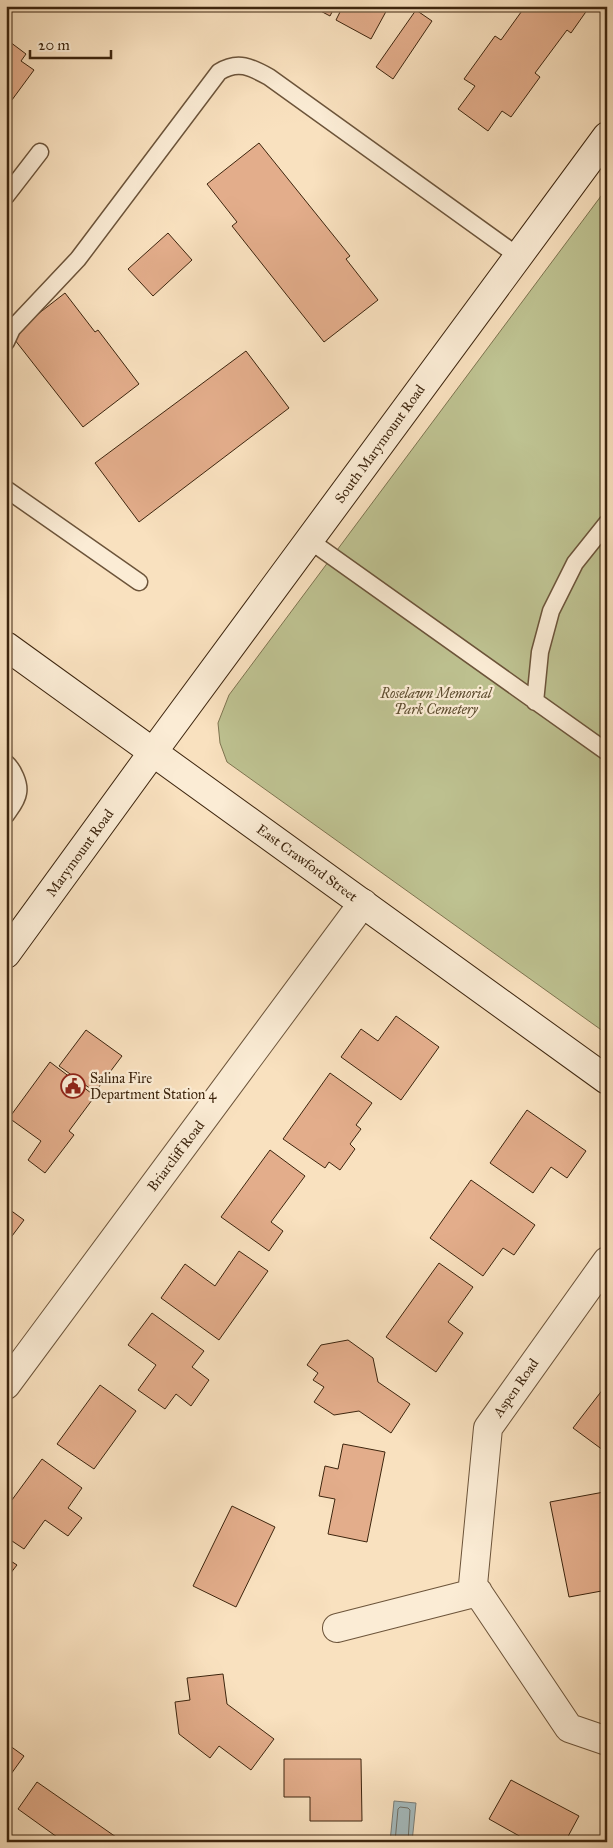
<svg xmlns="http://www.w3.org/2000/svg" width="613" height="1848" viewBox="0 0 613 1848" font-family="'IM FELL Great Primer',serif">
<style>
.green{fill:#bec291;stroke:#7e7450}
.water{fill:#a4babd;stroke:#7b7e77}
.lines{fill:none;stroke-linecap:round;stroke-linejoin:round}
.shore{stroke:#707066;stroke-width:1}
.building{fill:#e3ad8b;stroke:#3d250e}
.lane-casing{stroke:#6c543a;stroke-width:19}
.street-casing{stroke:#6c543a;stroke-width:30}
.secondary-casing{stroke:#3d250e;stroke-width:30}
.lane{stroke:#fbecd5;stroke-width:16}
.street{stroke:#fbecd5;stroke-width:28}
.secondary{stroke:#fbecd5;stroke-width:28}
.labels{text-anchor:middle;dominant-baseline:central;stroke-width:4.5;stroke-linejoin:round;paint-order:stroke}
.street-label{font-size:14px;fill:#3d250e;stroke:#fbecd5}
.park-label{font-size:14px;font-style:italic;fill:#5d4c2f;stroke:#fbecd5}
.poi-label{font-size:14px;fill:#3d250e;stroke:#fbecd5;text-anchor:start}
</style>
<rect width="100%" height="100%" fill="#f9e1bf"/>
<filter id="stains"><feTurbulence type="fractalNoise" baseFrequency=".004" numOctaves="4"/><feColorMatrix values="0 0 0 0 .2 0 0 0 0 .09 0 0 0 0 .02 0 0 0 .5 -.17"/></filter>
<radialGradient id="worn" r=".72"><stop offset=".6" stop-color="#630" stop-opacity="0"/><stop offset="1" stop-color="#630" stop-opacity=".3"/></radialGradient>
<path class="green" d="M607 188V1034L227 762 220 743 218 723 229 695Z"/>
<path class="water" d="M394 1801 416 1803 412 1842H390Z"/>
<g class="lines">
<path class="shore" d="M395 1842 398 1809 400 1807 408 1808 410 1810 408 1842"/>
</g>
<path class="building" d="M311 6H335L330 16Z
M343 6H389L371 39 336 20Z
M522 6H590L571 33 567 30 535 73 540 77 511 117 502 111 488 131 458 109 475 86 464 79 495 36 501 40 524 8Z
M416 10 432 21 393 79 376 67Z
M6 39 26 54 21 61 34 70 6 108Z
M259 143 350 256 346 259 378 300 324 342 232 226 237 222 207 184Z
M168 233 192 260 153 296 128 269Z
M65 293 95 332 98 330 139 384 83 427 11 335Z
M246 351 289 408 139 522 95 463Z
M396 1016 439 1047 401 1100 341 1057 361 1029 378 1041Z
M86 1030 122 1056 95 1092 59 1066Z
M50 1062 95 1096 69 1131 74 1135 45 1173 28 1160 41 1141 9 1118Z
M330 1073 372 1103 356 1125 361 1129 350 1144 355 1149 340 1170 329 1162 325 1168 283 1139Z
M527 1110 586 1151 567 1178 551 1167 533 1193 490 1163Z
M270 1150 305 1176 271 1222 283 1231 269 1251 221 1217Z
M471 1180 535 1225 514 1255 503 1248 483 1276 430 1238Z
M6 1207 24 1220 6 1244Z
M239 1251 268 1271 219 1340 161 1298 185 1264 215 1286Z
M439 1263 473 1287 448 1322 463 1333 436 1372 386 1337Z
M152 1313 204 1351 192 1367 209 1380 191 1406 176 1394 165 1409 138 1390 156 1365 128 1345Z
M348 1340 373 1358 378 1382 410 1404 391 1433 359 1411 334 1415 314 1402 324 1387 313 1380 318 1373 307 1365 321 1345Z
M607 1384V1453L573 1428Z
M100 1385 136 1411 94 1469 57 1444Z
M343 1444 385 1452 367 1542 328 1534 335 1499 319 1496 325 1466 338 1469Z
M42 1459 82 1488 68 1508 82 1518 68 1536 45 1520 24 1549 6 1537V1508Z
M604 1492 607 1508V1590L569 1597 550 1502Z
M232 1506 275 1527 236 1607 193 1586Z
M6 1558 17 1565 6 1579Z
M223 1674 227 1704 274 1739 251 1770 219 1746 210 1758 179 1734 175 1702 190 1700 187 1678Z
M6 1743 24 1756 6 1781Z
M284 1759H361L362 1821H310V1797H284Z
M511 1780 579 1816 565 1842H530L489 1819Z
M37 1782 116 1837 113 1842H64L18 1809Z"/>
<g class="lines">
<g class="lane-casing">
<path id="lane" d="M6 196 40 152
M6 342 12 329 78 259 219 72C238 60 251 67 269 77L518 256
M6 489 139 582
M309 540 607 752
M535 702 540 652 551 611 575 563 607 523
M6 763C13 769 20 784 18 793 17 801 10 809 6 815"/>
</g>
<g class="street-casing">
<path id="street" d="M607 1261 488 1428 473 1585 569 1728 607 1741
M6 1385 363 903
M337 1628 478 1592"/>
</g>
<g class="secondary-casing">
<path id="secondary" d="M6 646 607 1080
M6 954 153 752 607 136"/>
</g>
<use href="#lane" class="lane"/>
<use href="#street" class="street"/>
<use href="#secondary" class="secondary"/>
</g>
<defs>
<g id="civic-ring" transform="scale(1.25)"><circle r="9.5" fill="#fbecd5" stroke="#8f2418" stroke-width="1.5"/><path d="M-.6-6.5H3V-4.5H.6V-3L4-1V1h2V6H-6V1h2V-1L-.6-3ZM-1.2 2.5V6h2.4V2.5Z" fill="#8f2418"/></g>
</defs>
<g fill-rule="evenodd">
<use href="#civic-ring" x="73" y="1086"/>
</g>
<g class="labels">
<g class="street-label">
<text transform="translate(380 444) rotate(-54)">South Marymount Road</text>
<text transform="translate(80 853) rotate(-54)">Marymount Road</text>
<text transform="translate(307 863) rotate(36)">East Crawford Street</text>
<text transform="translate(176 1156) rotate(-53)">Briarcliff Road</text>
<text transform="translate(516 1388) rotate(-55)">Aspen Road</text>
</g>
<g class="park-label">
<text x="436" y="693">Roselawn Memorial<tspan x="436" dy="16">Park Cemetery</tspan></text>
</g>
<g class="poi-label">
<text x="90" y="1078">Salina Fire<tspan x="90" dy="16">Department Station 4</tspan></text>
</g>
</g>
<rect width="613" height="1848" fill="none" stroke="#f9e1bf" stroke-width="25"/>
<rect x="8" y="8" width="598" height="1833" fill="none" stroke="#3d250e" stroke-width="2.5"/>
<rect x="12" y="12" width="588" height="1823" fill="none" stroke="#3d250e"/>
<path d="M30 50v8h81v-8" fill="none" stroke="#3d250e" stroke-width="2.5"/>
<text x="38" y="50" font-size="15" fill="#3d250e" stroke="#fbecd5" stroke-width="4" paint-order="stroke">20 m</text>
<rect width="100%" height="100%" filter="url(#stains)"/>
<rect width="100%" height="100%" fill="url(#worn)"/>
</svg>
